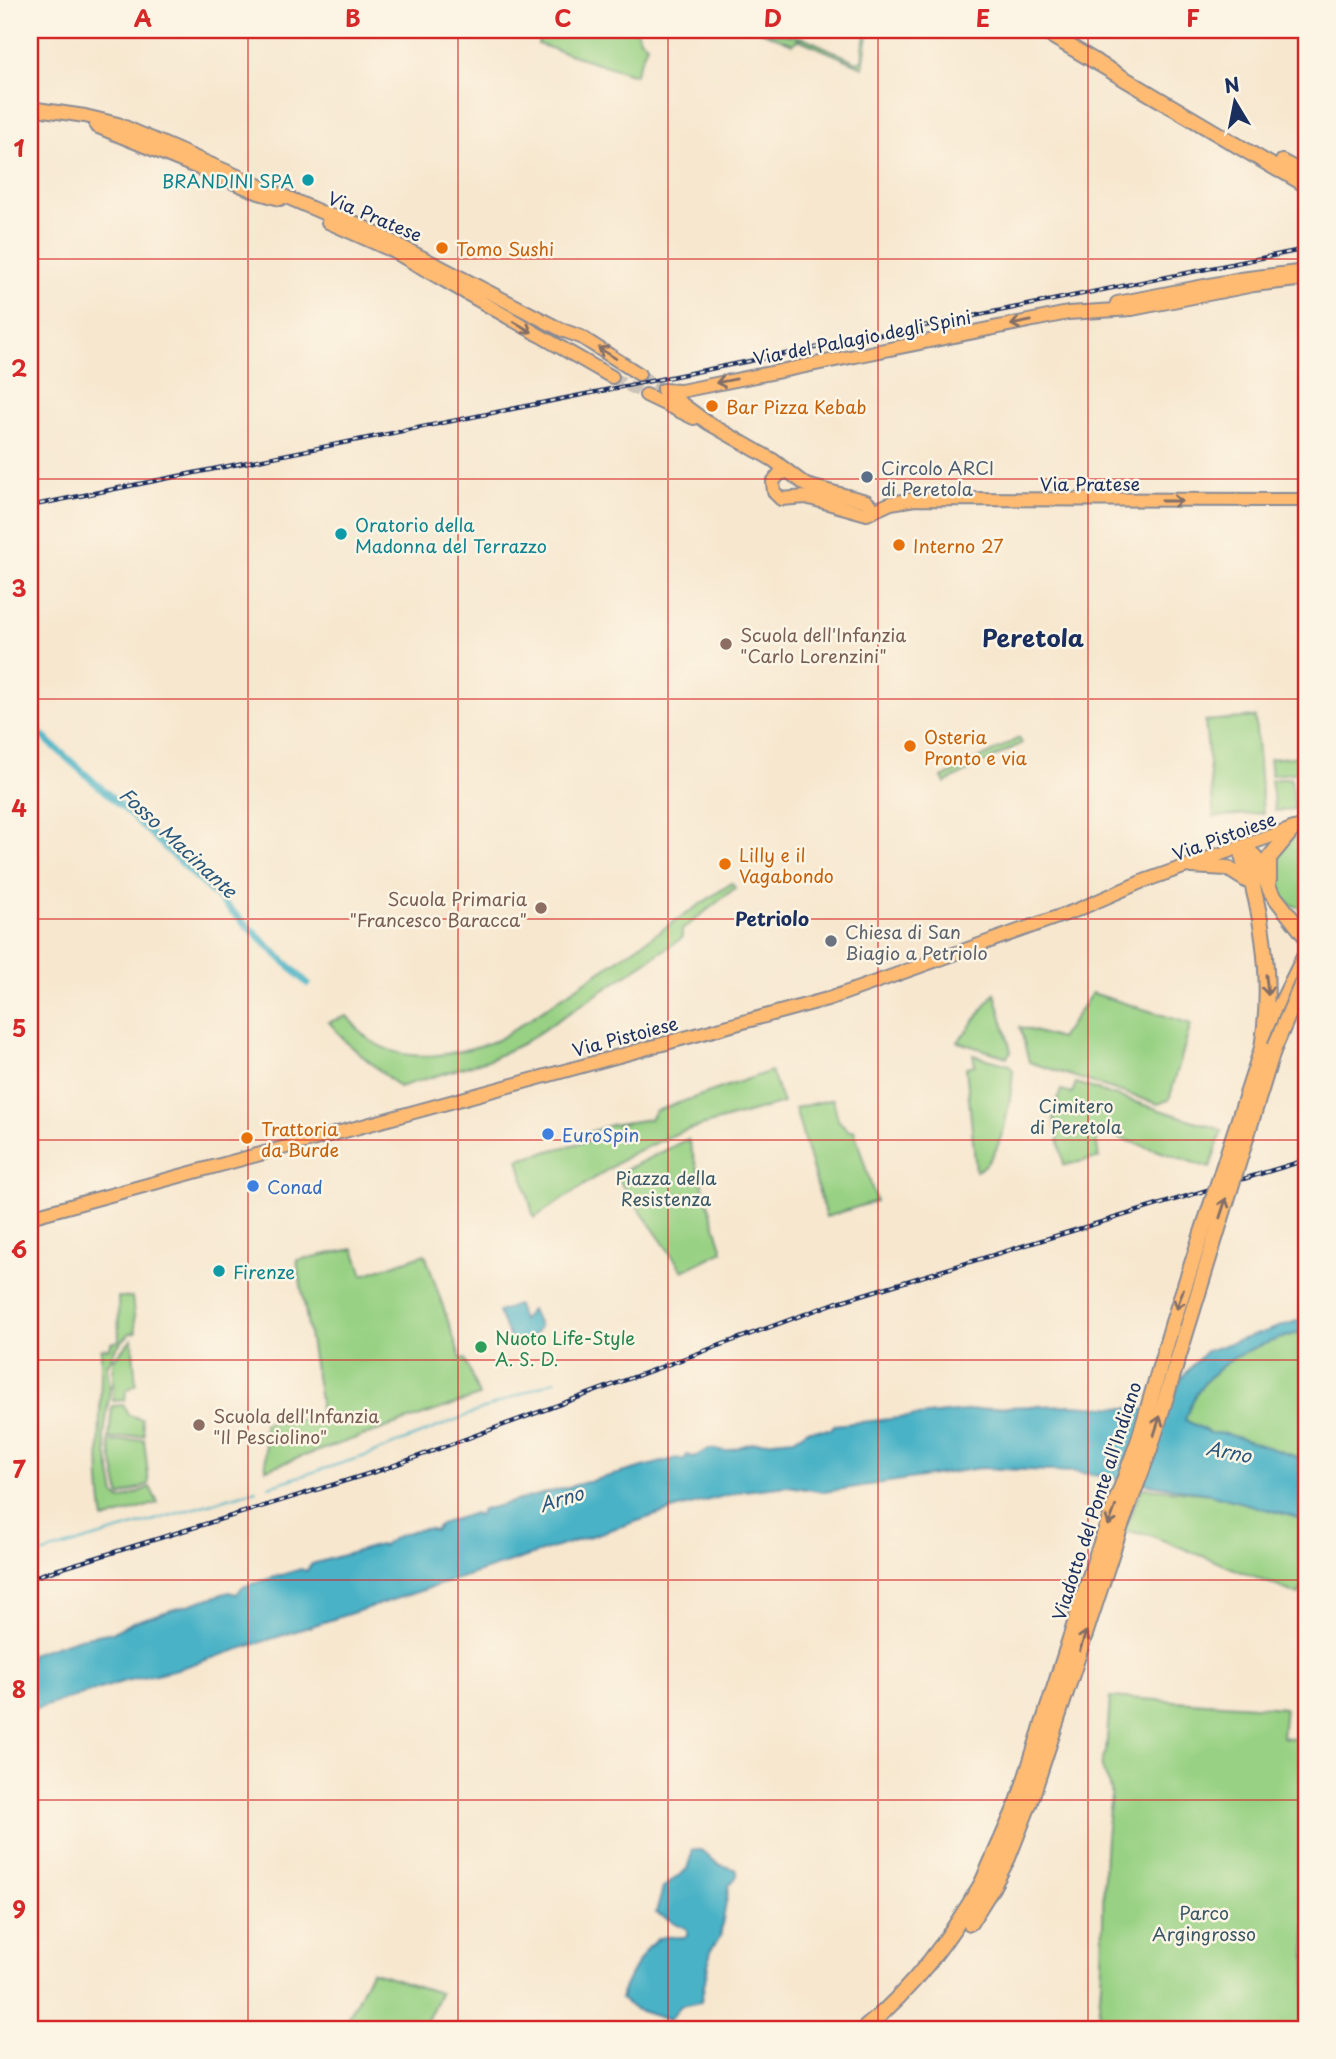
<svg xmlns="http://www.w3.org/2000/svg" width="1336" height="2059" viewBox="0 0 1336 2059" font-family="'Playpen Sans',sans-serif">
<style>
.green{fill:#98d183;stroke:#5a8070;stroke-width:2}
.water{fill:#48b2c6;stroke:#327092;stroke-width:2}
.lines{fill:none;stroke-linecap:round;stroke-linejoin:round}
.stream{stroke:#48b2c6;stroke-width:2}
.canal{stroke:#48b2c6;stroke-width:7}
.major-tunnel{stroke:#cbc2b8;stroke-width:12;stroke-dasharray:12 6;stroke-linecap:butt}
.major-casing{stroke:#898b96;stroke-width:16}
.highway-casing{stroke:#898b96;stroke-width:18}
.major{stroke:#ffbb71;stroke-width:12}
.highway{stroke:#ffbb71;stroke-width:14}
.rail-casing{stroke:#1b2f5e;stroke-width:4.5}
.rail{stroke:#fcf5e5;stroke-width:2;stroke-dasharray:5;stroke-linecap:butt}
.highway-bridge-casing{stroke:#898b96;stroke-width:18;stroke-linecap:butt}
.highway-bridge{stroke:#ffbb71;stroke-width:14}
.oneway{stroke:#826e67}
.grid{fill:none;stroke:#d62828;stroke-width:2;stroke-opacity:0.55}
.culture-dot{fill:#0f9aa8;stroke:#fcf5e5;stroke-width:2.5}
.food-dot{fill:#e8710a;stroke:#fcf5e5;stroke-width:2.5}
.service-dot{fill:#5c6f8a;stroke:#fcf5e5;stroke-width:2.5}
.education-dot{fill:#8d6e63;stroke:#fcf5e5;stroke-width:2.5}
.worship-dot{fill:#6b7280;stroke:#fcf5e5;stroke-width:2.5}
.shop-dot{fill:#3f7fe0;stroke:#fcf5e5;stroke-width:2.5}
.leisure-dot{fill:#2e9e5b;stroke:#fcf5e5;stroke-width:2.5}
.labels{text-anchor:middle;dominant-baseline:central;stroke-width:5;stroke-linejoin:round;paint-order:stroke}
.culture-label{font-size:18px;fill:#0d838f;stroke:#fcf5e5;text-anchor:start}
.street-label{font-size:18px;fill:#1b2f5e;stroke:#fcf5e5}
.food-label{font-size:18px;fill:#c56008;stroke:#fcf5e5;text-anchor:start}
.service-label{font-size:18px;fill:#4e5e75;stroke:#fcf5e5;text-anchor:start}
.education-label{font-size:18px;fill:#785e54;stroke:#fcf5e5;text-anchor:start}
.worship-label{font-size:18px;fill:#5b616d;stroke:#fcf5e5;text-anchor:start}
.park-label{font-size:18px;fill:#3a5867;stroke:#fcf5e5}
.shop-label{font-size:18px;fill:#366cbe;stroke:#fcf5e5;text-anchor:start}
.leisure-label{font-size:18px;fill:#27864d;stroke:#fcf5e5;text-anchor:start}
.water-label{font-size:19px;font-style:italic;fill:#28567d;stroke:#fcf5e5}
.neighbourhood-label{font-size:19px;font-weight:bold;fill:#1b2f5e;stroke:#fcf5e5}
.district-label{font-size:24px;font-weight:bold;fill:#1b2f5e;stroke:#fcf5e5}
.neatline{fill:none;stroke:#d62828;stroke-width:2.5}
.grid-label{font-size:23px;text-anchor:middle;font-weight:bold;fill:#d62828}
</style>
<rect width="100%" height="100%" fill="#fcf5e5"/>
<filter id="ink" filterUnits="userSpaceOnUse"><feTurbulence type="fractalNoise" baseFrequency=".0143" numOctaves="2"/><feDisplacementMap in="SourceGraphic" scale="14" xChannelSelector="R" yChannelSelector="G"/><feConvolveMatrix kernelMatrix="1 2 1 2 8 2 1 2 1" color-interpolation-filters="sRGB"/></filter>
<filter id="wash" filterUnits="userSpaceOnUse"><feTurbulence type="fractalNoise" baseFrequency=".00686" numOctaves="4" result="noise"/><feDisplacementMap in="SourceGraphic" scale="28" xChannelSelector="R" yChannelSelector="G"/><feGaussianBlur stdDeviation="1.57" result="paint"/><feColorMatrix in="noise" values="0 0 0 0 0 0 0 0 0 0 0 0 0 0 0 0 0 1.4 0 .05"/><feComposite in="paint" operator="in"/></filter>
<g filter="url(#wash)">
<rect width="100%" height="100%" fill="#f7e7cf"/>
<path class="green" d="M543 30H637L640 39 647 45 635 75 538 44Z
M758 30 805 38 857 62 862 60 865 30H869L863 67 798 39 793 44Z
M1255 717 1263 813 1214 817 1205 721Z
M1019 738 1022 743 945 783 942 778Z
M1301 756 1302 772 1271 775 1269 759Z
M1291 778 1294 809 1275 811 1271 780Z
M1306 833V908C1272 905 1274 883 1276 856L1294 837Z
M732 883 735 888 682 930V938L522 1044 491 1059 399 1087 346 1042 329 1022 347 1016C354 1024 361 1034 370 1040 409 1067 457 1054 498 1040Z
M995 993 1011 1051 1007 1057 958 1042Z
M1092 993 1191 1024 1169 1100 1158 1104 1029 1062 1020 1027 1060 1039Z
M973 1055 1009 1065 1013 1070C1011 1097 1004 1160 976 1171L966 1067 975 1065Z
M771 1071 783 1103 680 1132 633 1153 534 1218 518 1159 588 1141 590 1132 610 1125 650 1119 655 1111Z
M1076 1083 1222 1130 1210 1168 1095 1130 1099 1158 1064 1165 1053 1115 1061 1090 1072 1093Z
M833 1099 838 1120 849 1131 854 1130 876 1201 826 1217 795 1108Z
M688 1139 723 1251 683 1271 615 1175Z
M354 1249 363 1275 425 1254 461 1359H465L479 1396 266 1469 264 1423 319 1418 320 1401 297 1260Z
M118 1297H132L136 1332 130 1333 115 1349 107 1367 110 1389 104 1436 115 1495 121 1500 150 1487 158 1503 104 1520C95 1463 102 1407 101 1349L110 1348 111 1343 119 1341Z
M1306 1331V1460L1227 1434 1210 1433 1185 1420C1202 1363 1252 1345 1306 1331Z
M132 1339 136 1384 126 1391 125 1400 113 1401V1360Z
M124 1405 128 1415 142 1419 144 1435 109 1439 112 1406Z
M144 1439 149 1484 120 1496 109 1442Z
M1147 1488 1210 1494 1306 1520V1578L1299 1595 1150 1535 1124 1531 1141 1489Z
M1110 1697 1285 1708 1282 1737 1306 1741V2029H1096C1108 1953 1098 1873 1111 1797 1114 1779 1093 1772 1106 1752Z
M371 1971 440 1993 423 2029H343Z"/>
<path class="water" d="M517 1305 522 1320 531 1310 540 1327 529 1341 514 1348 498 1312Z
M1306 1318V1331C1252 1345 1202 1363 1185 1420L1210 1433 1227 1434 1306 1460V1520L1210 1494 1076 1472 980 1468 824 1492 788 1486 743 1491 675 1509 178 1669 125 1681 30 1711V1654L80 1638 113 1632 133 1622 229 1592 237 1594 242 1587 301 1569 306 1571 312 1564 379 1545 383 1546C392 1536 422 1525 435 1530L440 1524 474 1513 478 1516 482 1510 677 1458 684 1460 687 1455 694 1457 709 1449 726 1451 752 1443 794 1439 808 1430 831 1429 834 1425 1002 1407 1071 1405 1161 1410 1170 1406 1182 1377 1206 1351Z
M693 1850H701L718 1864 737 1870V1876L729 1886 720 1937 711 1950 701 2002 681 2006 669 2020 634 2009 621 1999C624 1984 646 1944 660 1938 669 1934 678 1940 687 1936V1929L656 1913 663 1888 687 1869Z"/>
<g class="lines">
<path class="stream" d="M269 1486 368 1455 556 1380
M30 1557 256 1490"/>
<path class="canal" d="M30 725 128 812 307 983"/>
</g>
</g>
<g filter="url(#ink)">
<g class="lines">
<path class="major-tunnel" d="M639 374 662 390
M612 377 646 395"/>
<g class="major-casing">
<path id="major" d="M30 108 85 116 118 124 323 213 356 223 562 330 581 337 639 374
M96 126 259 193 280 199
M1282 161 1306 174
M1279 170 1306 186
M328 222 393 251 612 377
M1117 303 1240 279 1306 271
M663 390 681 391 1068 313 1132 309 1254 285 1306 279
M666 392 708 423 773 460 806 485 866 501 875 510
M646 395 694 418
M788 472 779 474 773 482 774 492 781 499 806 497 867 514 891 503 915 499 1306 500
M30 1217 831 998 1077 910 1141 882 1306 824"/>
</g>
<g class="highway-casing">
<path id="highway" d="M1042 30 1279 170
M1191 866 1227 868 1248 881
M1269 880V858L1293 829
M1271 1024 1306 953
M1262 1048C1271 996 1266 939 1253 887 1250 872 1239 863 1244 847L1255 857 1271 892 1306 937
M970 1923 992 1888
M864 2029C914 1988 950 1938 982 1883"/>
</g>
<use href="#major" class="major"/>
<use href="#highway" class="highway"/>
<g class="rail-casing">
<path id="rail" d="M30 506 1306 249
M30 1578 384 1469 835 1303 1306 1160"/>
</g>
<use href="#rail" class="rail"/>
<g class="highway-bridge-casing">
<path id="highway-bridge" d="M982 1883 1018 1802 1097 1554 1139 1439 1173 1322 1262 1048
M992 1888 1008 1858 1030 1802 1119 1531 1150 1449 1273 1051 1306 974"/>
</g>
<use href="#highway-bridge" class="highway-bridge"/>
</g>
<defs><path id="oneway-shaft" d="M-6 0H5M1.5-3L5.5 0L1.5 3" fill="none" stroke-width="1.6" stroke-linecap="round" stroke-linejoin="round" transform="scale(1.75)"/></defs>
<g class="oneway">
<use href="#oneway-shaft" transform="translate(1021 323) rotate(169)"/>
<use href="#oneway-shaft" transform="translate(523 327) rotate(31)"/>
<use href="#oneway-shaft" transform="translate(607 353) rotate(-148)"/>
<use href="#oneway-shaft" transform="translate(726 381) rotate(169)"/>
<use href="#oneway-shaft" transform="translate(1172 501)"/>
<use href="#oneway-shaft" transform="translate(1267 985) rotate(84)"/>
<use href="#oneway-shaft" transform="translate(1223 1208) rotate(-72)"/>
<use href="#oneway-shaft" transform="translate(1180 1299) rotate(108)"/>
<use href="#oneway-shaft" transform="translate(1157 1426) rotate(-72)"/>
<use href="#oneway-shaft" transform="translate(1112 1516) rotate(110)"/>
<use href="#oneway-shaft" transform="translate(1083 1641) rotate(-72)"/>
</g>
</g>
<path class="grid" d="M248 30V2029M458 30V2029M668 30V2029M878 30V2029M1088 30V2029M30 259H1306M30 479H1306M30 699H1306M30 919H1306M30 1140H1306M30 1360H1306M30 1580H1306M30 1800H1306"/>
<g class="culture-dot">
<circle cx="308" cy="180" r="7"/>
<circle cx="341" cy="534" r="7"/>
<circle cx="219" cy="1271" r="7"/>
</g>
<g class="food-dot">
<circle cx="442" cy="248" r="7"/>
<circle cx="712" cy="406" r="7"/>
<circle cx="899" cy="545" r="7"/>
<circle cx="910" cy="746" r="7"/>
<circle cx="725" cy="864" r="7"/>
<circle cx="247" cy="1138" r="7"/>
</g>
<circle class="service-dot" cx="867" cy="477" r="7"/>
<g class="education-dot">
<circle cx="726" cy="644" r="7"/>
<circle cx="541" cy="908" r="7"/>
<circle cx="199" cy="1425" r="7"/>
</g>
<circle class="worship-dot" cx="831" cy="941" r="7"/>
<g class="shop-dot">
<circle cx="548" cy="1134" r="7"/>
<circle cx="253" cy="1186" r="7"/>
</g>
<circle class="leisure-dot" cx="481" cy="1347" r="7"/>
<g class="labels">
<g class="culture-label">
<text x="294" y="180" text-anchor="end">BRANDINI SPA</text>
<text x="355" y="524">Oratorio della<tspan x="355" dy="21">Madonna del Terrazzo</tspan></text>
<text x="233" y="1271">Firenze</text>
</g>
<g class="street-label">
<text transform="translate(375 216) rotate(23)">Via Pratese</text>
<text transform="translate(862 337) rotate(-11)">Via del Palagio degli Spini</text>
<text x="1090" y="483">Via Pratese</text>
<text transform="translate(1224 836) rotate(-20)">Via Pistoiese</text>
<text transform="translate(625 1036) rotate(-15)">Via Pistoiese</text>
<text transform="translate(1096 1501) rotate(-72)">Viadotto del Ponte all'Indiano</text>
</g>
<g class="food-label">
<text x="456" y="248">Tomo Sushi</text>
<text x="726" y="406">Bar Pizza Kebab</text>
<text x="913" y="545">Interno 27</text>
<text x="924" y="736">Osteria<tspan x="924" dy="21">Pronto e via</tspan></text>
<text x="739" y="854">Lilly e il<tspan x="739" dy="21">Vagabondo</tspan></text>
<text x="261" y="1128">Trattoria<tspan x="261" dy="21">da Burde</tspan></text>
</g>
<g class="service-label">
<text x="881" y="467">Circolo ARCI<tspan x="881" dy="21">di Peretola</tspan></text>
</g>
<g class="education-label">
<text x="740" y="634">Scuola dell'Infanzia<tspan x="740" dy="21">"Carlo Lorenzini"</tspan></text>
<text x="527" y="898" text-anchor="end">Scuola Primaria<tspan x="527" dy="21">"Francesco Baracca"</tspan></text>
<text x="213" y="1415">Scuola dell'Infanzia<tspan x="213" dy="21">"Il Pesciolino"</tspan></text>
</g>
<g class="worship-label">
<text x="845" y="931">Chiesa di San<tspan x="845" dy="21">Biagio a Petriolo</tspan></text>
</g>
<g class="park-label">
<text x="1076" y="1105">Cimitero<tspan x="1076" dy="21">di Peretola</tspan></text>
<text x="666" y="1177">Piazza della<tspan x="666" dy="21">Resistenza</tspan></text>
<text x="1204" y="1912">Parco<tspan x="1204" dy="21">Argingrosso</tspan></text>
</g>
<g class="shop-label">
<text x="562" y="1134">EuroSpin</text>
<text x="267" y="1186">Conad</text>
</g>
<g class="leisure-label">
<text x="495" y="1337">Nuoto Life-Style<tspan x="495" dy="21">A. S. D.</tspan></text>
</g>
<g class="water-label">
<text transform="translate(179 842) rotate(43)">Fosso Macinante</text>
<text transform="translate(1229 1451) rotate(11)">Arno</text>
<text transform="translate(561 1498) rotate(-17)">Arno</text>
</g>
<g class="neighbourhood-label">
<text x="772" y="918">Petriolo</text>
</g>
<g class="district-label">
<text x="1033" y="637">Peretola</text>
</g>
</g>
<rect width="1336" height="2059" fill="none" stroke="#fcf5e5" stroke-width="77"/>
<g transform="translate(1235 102) rotate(350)" stroke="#fcf5e5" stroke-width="5" paint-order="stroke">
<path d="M0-5L12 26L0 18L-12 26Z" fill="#1b2f5e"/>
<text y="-10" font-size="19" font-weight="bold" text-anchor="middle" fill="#1b2f5e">N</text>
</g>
<rect x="38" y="38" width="1260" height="1983" class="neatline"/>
<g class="grid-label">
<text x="143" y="27">A</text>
<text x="353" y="27">B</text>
<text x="563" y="27">C</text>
<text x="773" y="27">D</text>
<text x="983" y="27">E</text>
<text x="1193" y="27">F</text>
<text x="19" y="157">1</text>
<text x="19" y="377">2</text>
<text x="19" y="597">3</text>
<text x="19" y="817">4</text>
<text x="19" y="1037">5</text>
<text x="19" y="1258">6</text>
<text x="19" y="1478">7</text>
<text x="19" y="1698">8</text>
<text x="19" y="1918">9</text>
</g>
</svg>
